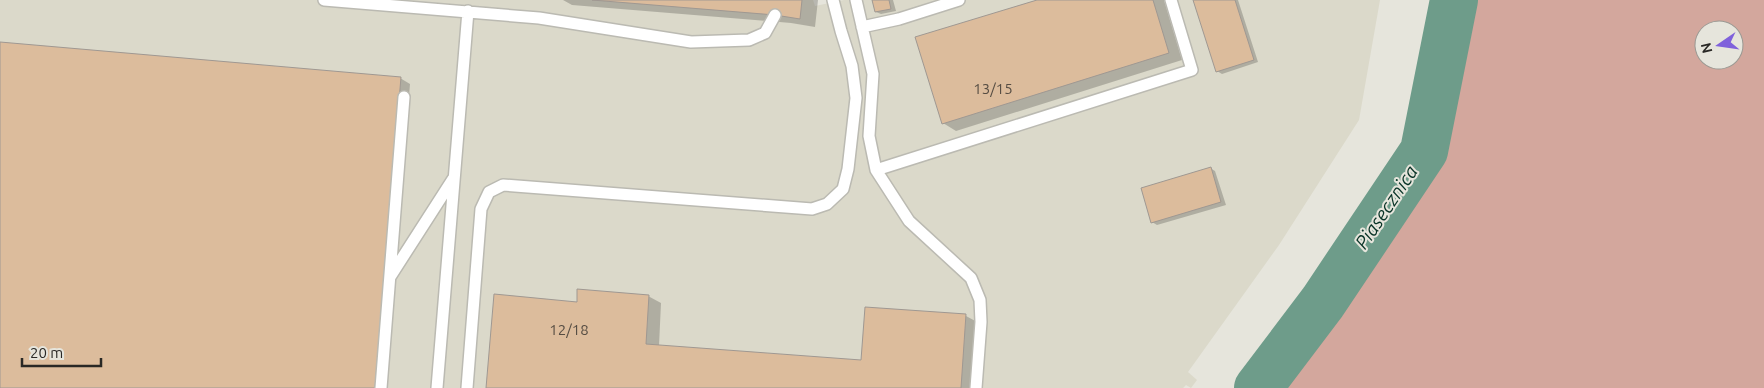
<svg xmlns="http://www.w3.org/2000/svg" width="1764" height="388" viewBox="0 0 1764 388" font-family="Ubuntu,sans-serif">
<style>
.built{fill:#dbd9ca}
.green{fill:#d3a79d;fill-rule:evenodd}
.shadow{fill:#0003}
.lines{fill:none;stroke-linecap:round;stroke-linejoin:round}
.river{stroke:#6e9c8a;stroke-width:48}
.building{fill:#dcbc9c;stroke:#9f9892}
.service-casing{stroke:#bbbab2;stroke-width:14}
.service{stroke:#fff;stroke-width:11}
.labels{text-anchor:middle;dominant-baseline:central;stroke-width:4;stroke-linejoin:round;paint-order:stroke}
.number-label{font-size:15px;fill:#564d43}
.water-label{font-size:19px;font-style:italic;fill:#083326;stroke:#e6e5dc}
</style>
<rect width="100%" height="100%" fill="#e6e5dc"/>
<path class="built" d="M0 0H813L815 6 844 0H1380L1359 120 1279 245 1188 372 1197 380 1191 388 1186 385 1183 388H0Z"/>
<path class="green" d="M1458 0H1764V388H1274L1310 340 1428 154ZM1704 30H1734V60H1704Z"/>
<path class="shadow" d="M563 0H818L815 27 791 23 572 5Z
M873 0H893L896 11 881 14 876 12Z
M1041 0H1164L1182 60 956 131 943 123Z
M1195 0H1238L1258 62 1222 74 1217 71Z
M0 43 400 78 410 84 385 388H0Z
M1210 168 1215 171 1226 205 1157 225 1152 222Z
M648 296 661 303 659 346 862 362 867 308 966 316 979 323 974 388H487L578 304Z"/>
<g class="lines">
<path class="river" d="M1258 388 1323 302 1424 151 1454 0"/>
</g>
<path class="building" d="M592 0H802L800 19 775 15Z
M872 0H889L891 9 875 12Z
M1037 0H1153L1169 53 942 124 915 37Z
M1193 0H1235L1254 60 1216 72Z
M0 42 401 77 375 388H0Z
M1211 167 1221 202 1151 223 1141 188Z
M577 289 649 295 646 344 861 360 865 307 966 314 961 388H486L494 294 577 302Z"/>
<g class="lines">
<g class="service-casing">
<path id="service" d="M324 0 539 18 691 42 749 40 765 33 775 15
M856 0 873 74 869 136 876 170 909 221 971 278 980 300 981 322 976 388
M862 27 899 19 959 0
M876 170 1192 70 1171 0
M390 277 453 179
M381 388 404 97
M437 388 468 11
M467 388 481 209 489 192 503 185 812 209 827 204 843 189 848 169 856 98 852 66 841 31 833 0"/>
</g>
<use href="#service" class="service"/>
</g>
<g class="labels">
<g class="number-label">
<text x="993" y="88">13/15</text>
<text x="569" y="329">12/18</text>
</g>
<g class="water-label">
<text transform="translate(1386 207) rotate(-56)">Piasecznica</text>
</g>
</g>
<g transform="translate(1719 45) rotate(257)"><circle r="24" fill="#e6e5dc" stroke="#9a9993"/>
<path d="M0-4L9 19L0 12L-9 19Z" fill="#7f61db"/>
<text y="-8" font-size="14" font-weight="bold" text-anchor="middle" fill="#292825">N</text>
</g>
<path d="M22 358v8h79v-8" fill="none" stroke="#292825" stroke-width="2.5"/>
<text x="30" y="358" font-size="15" fill="#292825" stroke="#e6e5dc" stroke-width="4" paint-order="stroke">20 m</text>
</svg>
